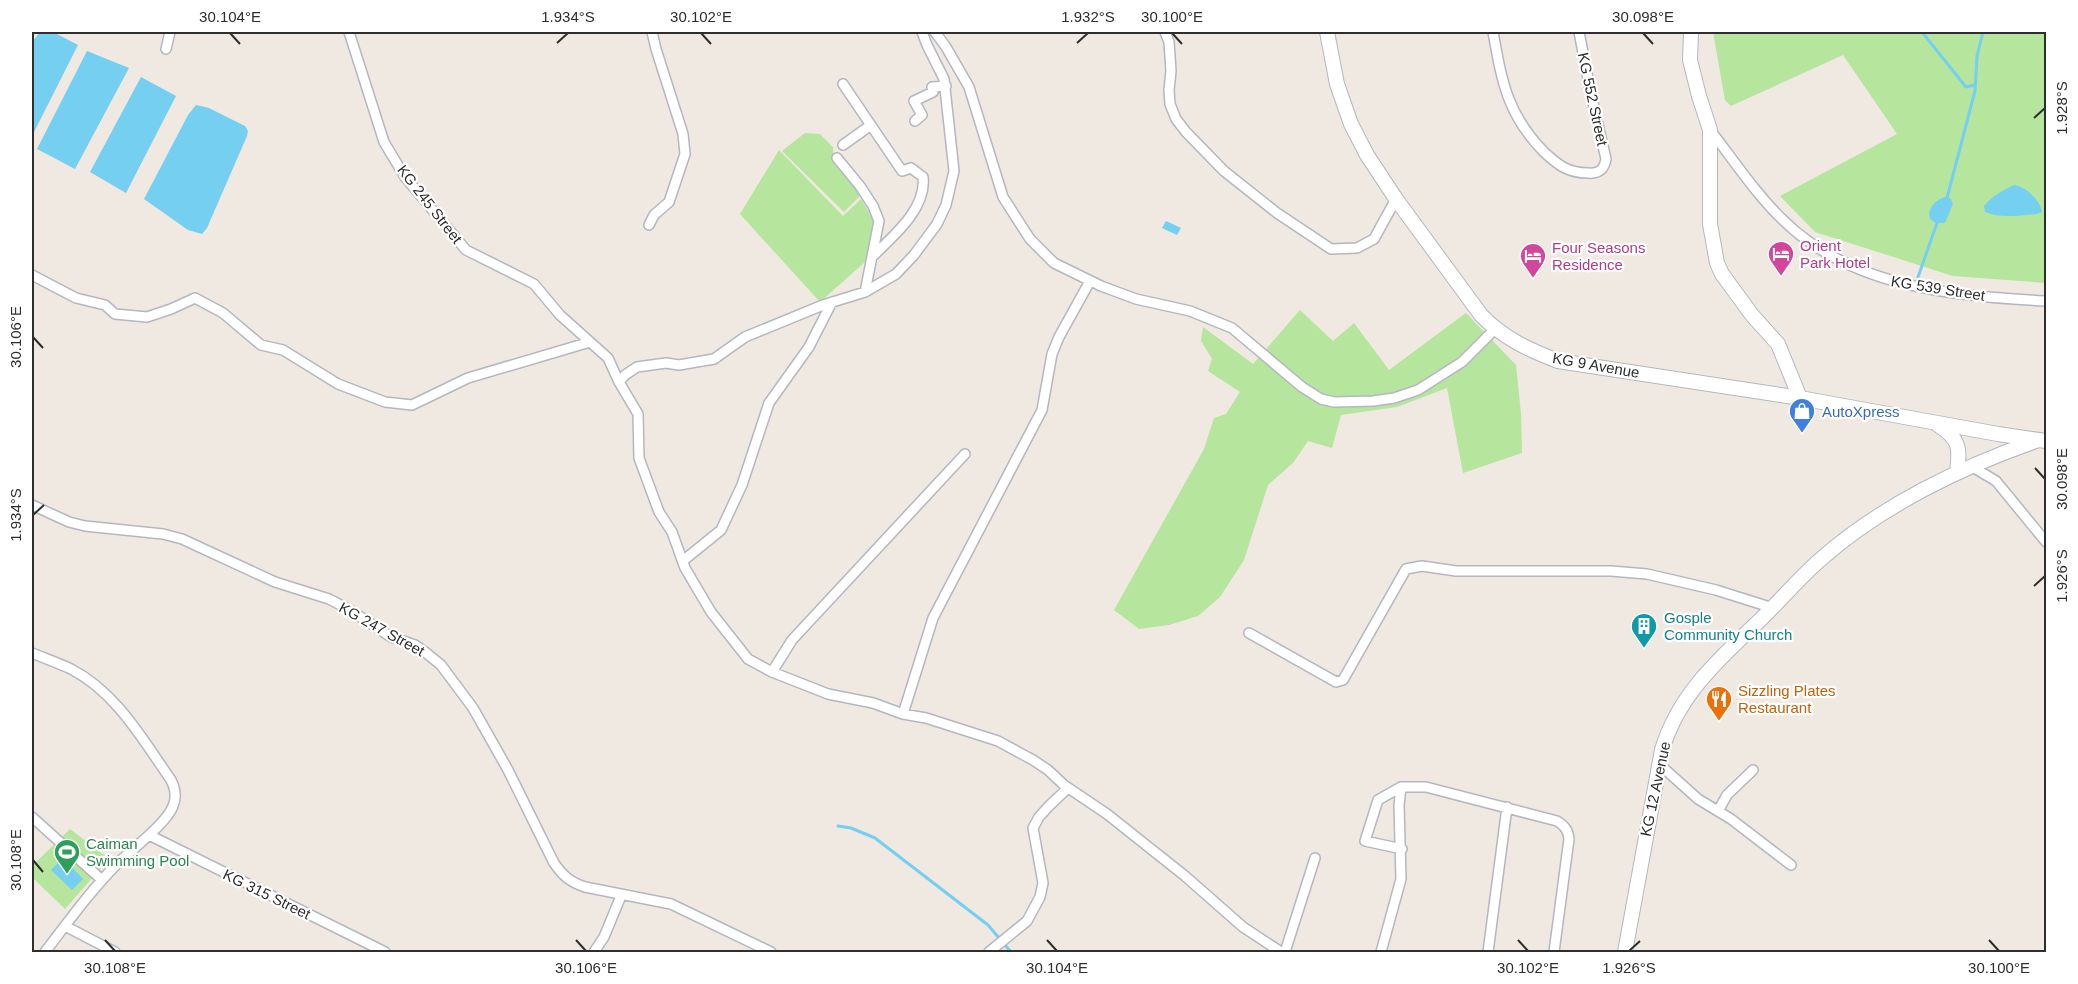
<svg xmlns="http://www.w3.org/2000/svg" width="2078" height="984" viewBox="0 0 2078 984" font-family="Helvetica,sans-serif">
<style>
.green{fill:#b6e59e}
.water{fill:#75cff0}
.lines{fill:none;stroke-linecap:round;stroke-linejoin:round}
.stream{stroke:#75cff0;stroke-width:3}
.street-casing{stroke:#b4b7c1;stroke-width:12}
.secondary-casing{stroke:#b4b7c1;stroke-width:16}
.street{stroke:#fff;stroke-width:9}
.secondary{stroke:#fff;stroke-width:14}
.ticks{fill:none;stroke:#2e2e2e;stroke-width:2}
.labels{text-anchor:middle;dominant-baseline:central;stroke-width:4.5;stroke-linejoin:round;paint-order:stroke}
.street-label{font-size:15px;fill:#2e2e2e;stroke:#fff}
.hotel-label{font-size:15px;fill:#b23c85;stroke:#fff;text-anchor:start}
.shop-label{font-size:15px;fill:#366cbe;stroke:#fff;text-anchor:start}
.culture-label{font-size:15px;fill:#0d838f;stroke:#fff;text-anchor:start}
.food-label{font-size:15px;fill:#c56008;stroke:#fff;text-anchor:start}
.leisure-label{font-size:15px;fill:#27864d;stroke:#fff;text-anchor:start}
.neatline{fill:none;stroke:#2e2e2e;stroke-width:2}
.ticks-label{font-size:15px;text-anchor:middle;fill:#2e2e2e}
</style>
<rect width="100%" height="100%" fill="#efe9e1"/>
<path class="green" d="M1713 32H2046V283L1953 276 1815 232 1780 196 1897 134 1843 55 1731 106 1725 100Z
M805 133 820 134 833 147V160L862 194 844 212 782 151Z
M779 150 843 216 861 199 875 223 865 262 820 302 740 214Z
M1300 310 1333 341 1354 323 1389 370 1466 313 1516 365 1521 414 1522 453 1463 473 1447 388 1397 407 1341 415 1332 448 1308 441 1293 463 1268 485 1244 560 1220 597 1198 616 1169 625 1139 629 1114 610 1204 449 1214 418 1226 414 1240 392 1208 371 1212 359 1201 341 1203 327 1253 364Z
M70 829 109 859 65 909 32 877V866Z"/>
<path class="water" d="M40 32H53L78 45 32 136V42Z
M87 51 129 68 75 169 37 149Z
M141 77 176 96 126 193 90 172Z
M196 105 209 108 245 126 248 131 247 136 207 228 202 234 188 230 144 199 188 115Z
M2014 185C2025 186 2041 201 2042 212L2037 214C2021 215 2001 219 1985 212L1984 206C1992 196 2003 190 2014 185Z
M1945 197 1950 198 1953 204 1945 223C1921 226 1927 202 1945 197Z
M1166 221 1181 228 1177 235 1162 228Z
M63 858 83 879 72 890 51 870Z"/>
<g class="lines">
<path class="stream" d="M1922 32 1966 87 1975 85
M1947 198 1975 91 1977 56 1983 32
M1918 277 1937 223
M838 826 851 828 875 838 988 925 1011 952"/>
<g class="street-casing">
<path id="street" d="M349 32 384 142 405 177 466 250 534 284 560 315 608 358 619 382
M922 32 927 45 944 79 954 171 946 205 937 224 914 255 896 274 865 292 823 305 745 337 714 359 679 365 666 363 637 367 625 375 619 382 638 414 639 458 659 512 672 532 685 568 711 612 748 659 772 672 828 694 873 703 903 714 926 718 998 741 1033 760 1048 770 1064 785 1107 814 1185 876 1243 927 1281 952
M935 32 946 47 969 87 1003 197 1030 239 1054 263 1101 286 1136 299 1190 311 1232 328 1302 387 1321 399 1334 402 1373 401 1394 398 1418 390 1462 362 1495 329
M1165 32 1169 42 1171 71 1169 90 1170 104 1176 119 1186 132 1224 171 1277 213 1331 249 1357 248 1374 239 1396 199
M1493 32C1502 82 1507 114 1544 152 1558 165 1568 173 1588 173 1599 174 1604 170 1606 159L1591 94 1579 32
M166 49 170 32
M843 84 902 171 911 168 923 177C927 209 892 237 872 257
M915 121 922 115 914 101 933 92 932 87 946 86
M1710 130C1733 159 1755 193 1782 219 1851 288 1954 296 2046 301
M843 145 871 125
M837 158 860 186 873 206 879 221 865 292
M649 225 654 215 669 202 685 154 683 134 656 49 652 32
M32 275 76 298 105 305 115 314 147 317 171 309 195 298 223 313 261 345 283 350 338 384 385 402 412 405 468 378 590 342
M1971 466 1996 481 2046 542
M32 505 69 522 85 526 163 534 182 539 275 582 329 599 350 610 391 637 415 645 425 652 441 665 473 708 508 770 554 863C563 876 570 882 585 887L671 904 771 952
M684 560 721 530 742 485 769 403 809 347 832 302
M1249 633 1336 682 1343 680 1406 569 1422 566 1456 571H1611L1647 574 1716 590 1773 608
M32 653C44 658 58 663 71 669 116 692 143 740 171 780 175 788 177 797 173 806 167 823 132 849 118 863 91 890 68 922 45 952
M772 672 792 640 965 454
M903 714 933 618 1042 410 1052 354 1059 337 1090 281
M1659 764 1698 799 1731 819 1791 865
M1718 811 1727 795 1753 770
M32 817 102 880
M149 835 385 952
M1402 849 1365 841 1378 800 1401 787H1426L1557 821C1565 826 1568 830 1569 839L1554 952
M65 926 115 952
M594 952 604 937 621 896
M989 952 1027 921 1040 897 1043 883 1033 828 1039 817 1049 806 1068 788
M1285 952 1315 858
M1381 952 1401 879 1399 805 1401 787
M1488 952 1507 807"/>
</g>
<g class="secondary-casing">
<path id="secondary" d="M1327 32 1337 84 1351 124 1367 155 1396 199 1481 315C1503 338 1529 350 1558 361L1800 398 1998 434 2046 441
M1691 32 1690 60 1699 96 1710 130V224L1717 263 1722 274 1752 315 1778 344 1800 398
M1938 425C1960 439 1960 448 1957 472
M1625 952 1662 750C1678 695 1719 659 1759 621 1780 601 1799 578 1821 559 1881 506 1961 467 2036 441"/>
</g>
<use href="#street" class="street"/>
<use href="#secondary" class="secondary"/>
</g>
<path class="ticks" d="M230 33 240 44M701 33 711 44M1172 33 1182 44M1643 33 1653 44M557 43 568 33M1077 43 1088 33M2034 118 2045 108M33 337 43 348M2035 468 2045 479M33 515 44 505M2034 586 2045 576M33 860 43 872M105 940 115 951M576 940 586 951M1047 940 1057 951M1518 940 1528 951M1989 940 1999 951M1629 951 1640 941"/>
<defs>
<g id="hotel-pin" transform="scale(1.35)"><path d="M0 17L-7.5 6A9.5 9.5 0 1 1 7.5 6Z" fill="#d1479c" stroke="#fff"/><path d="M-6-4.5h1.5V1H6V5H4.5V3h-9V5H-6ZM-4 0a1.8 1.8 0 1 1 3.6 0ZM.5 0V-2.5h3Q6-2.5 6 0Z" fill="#fff"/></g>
<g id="shop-pin" transform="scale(1.35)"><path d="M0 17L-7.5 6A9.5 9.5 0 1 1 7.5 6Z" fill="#3f7fe0" stroke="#fff"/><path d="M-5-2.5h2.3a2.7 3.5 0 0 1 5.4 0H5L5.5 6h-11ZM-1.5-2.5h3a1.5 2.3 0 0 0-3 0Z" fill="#fff"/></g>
<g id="building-pin" transform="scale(1.35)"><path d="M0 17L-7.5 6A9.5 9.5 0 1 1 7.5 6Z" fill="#0f9aa8" stroke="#fff"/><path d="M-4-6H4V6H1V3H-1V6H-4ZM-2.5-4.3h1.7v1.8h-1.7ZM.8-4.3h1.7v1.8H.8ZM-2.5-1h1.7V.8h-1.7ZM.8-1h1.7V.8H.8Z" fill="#fff"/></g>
<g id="restaurant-pin" transform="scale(1.35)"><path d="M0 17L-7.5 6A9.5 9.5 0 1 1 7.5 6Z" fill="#e8710a" stroke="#fff"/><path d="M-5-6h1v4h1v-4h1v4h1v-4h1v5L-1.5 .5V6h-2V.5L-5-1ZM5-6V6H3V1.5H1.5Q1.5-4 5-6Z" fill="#fff"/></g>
<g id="stadium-pin" transform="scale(1.35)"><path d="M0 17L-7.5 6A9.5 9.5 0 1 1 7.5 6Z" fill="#2e9e5b" stroke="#fff"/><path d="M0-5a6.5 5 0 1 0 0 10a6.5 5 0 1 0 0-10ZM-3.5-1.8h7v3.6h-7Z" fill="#fff"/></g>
</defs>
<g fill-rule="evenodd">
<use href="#hotel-pin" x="1781" y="254"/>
<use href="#hotel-pin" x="1533" y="256"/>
<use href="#shop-pin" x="1802" y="411"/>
<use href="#building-pin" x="1644" y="626"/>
<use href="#restaurant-pin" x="1719" y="699"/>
<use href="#stadium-pin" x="67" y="852"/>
</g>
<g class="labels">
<g class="street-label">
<text transform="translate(1593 99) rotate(78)">KG 552 Street</text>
<text transform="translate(430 204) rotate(52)">KG 245 Street</text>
<text transform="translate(1938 288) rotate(9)">KG 539 Street</text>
<text transform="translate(1596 365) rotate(10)">KG 9 Avenue</text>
<text transform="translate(382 629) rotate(29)">KG 247 Street</text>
<text transform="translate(1655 789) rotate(-78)">KG 12 Avenue</text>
<text transform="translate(267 894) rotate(26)">KG 315 Street</text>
</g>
<g class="hotel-label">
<text x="1800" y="245">Orient<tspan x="1800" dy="17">Park Hotel</tspan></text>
<text x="1552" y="247">Four Seasons<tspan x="1552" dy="17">Residence</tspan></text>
</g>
<g class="shop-label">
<text x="1822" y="411">AutoXpress</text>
</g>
<g class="culture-label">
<text x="1664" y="617">Gosple<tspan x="1664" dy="17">Community Church</tspan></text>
</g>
<g class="food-label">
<text x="1738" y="690">Sizzling Plates<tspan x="1738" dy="17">Restaurant</tspan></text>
</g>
<g class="leisure-label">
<text x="86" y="843">Caiman<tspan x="86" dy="17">Swimming Pool</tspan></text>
</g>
</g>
<rect width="2078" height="984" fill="none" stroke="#ffffff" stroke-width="66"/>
<rect x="33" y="33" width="2012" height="918" class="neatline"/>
<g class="ticks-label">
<text x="230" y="22">30.104°E</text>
<text x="568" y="22">1.934°S</text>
<text x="701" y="22">30.102°E</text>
<text x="1088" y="22">1.932°S</text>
<text x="1172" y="22">30.100°E</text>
<text x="1643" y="22">30.098°E</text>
<text transform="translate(2062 108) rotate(-90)" y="5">1.928°S</text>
<text transform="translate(16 337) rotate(-90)" y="5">30.106°E</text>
<text transform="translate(2062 479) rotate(-90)" y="5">30.098°E</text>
<text transform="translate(16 515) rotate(-90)" y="5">1.934°S</text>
<text transform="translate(2062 576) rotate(-90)" y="5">1.926°S</text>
<text transform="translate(16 860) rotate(-90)" y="5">30.108°E</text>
<text x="115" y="973">30.108°E</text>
<text x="586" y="973">30.106°E</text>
<text x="1057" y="973">30.104°E</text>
<text x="1528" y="973">30.102°E</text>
<text x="1629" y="973">1.926°S</text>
<text x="1999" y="973">30.100°E</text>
</g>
</svg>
